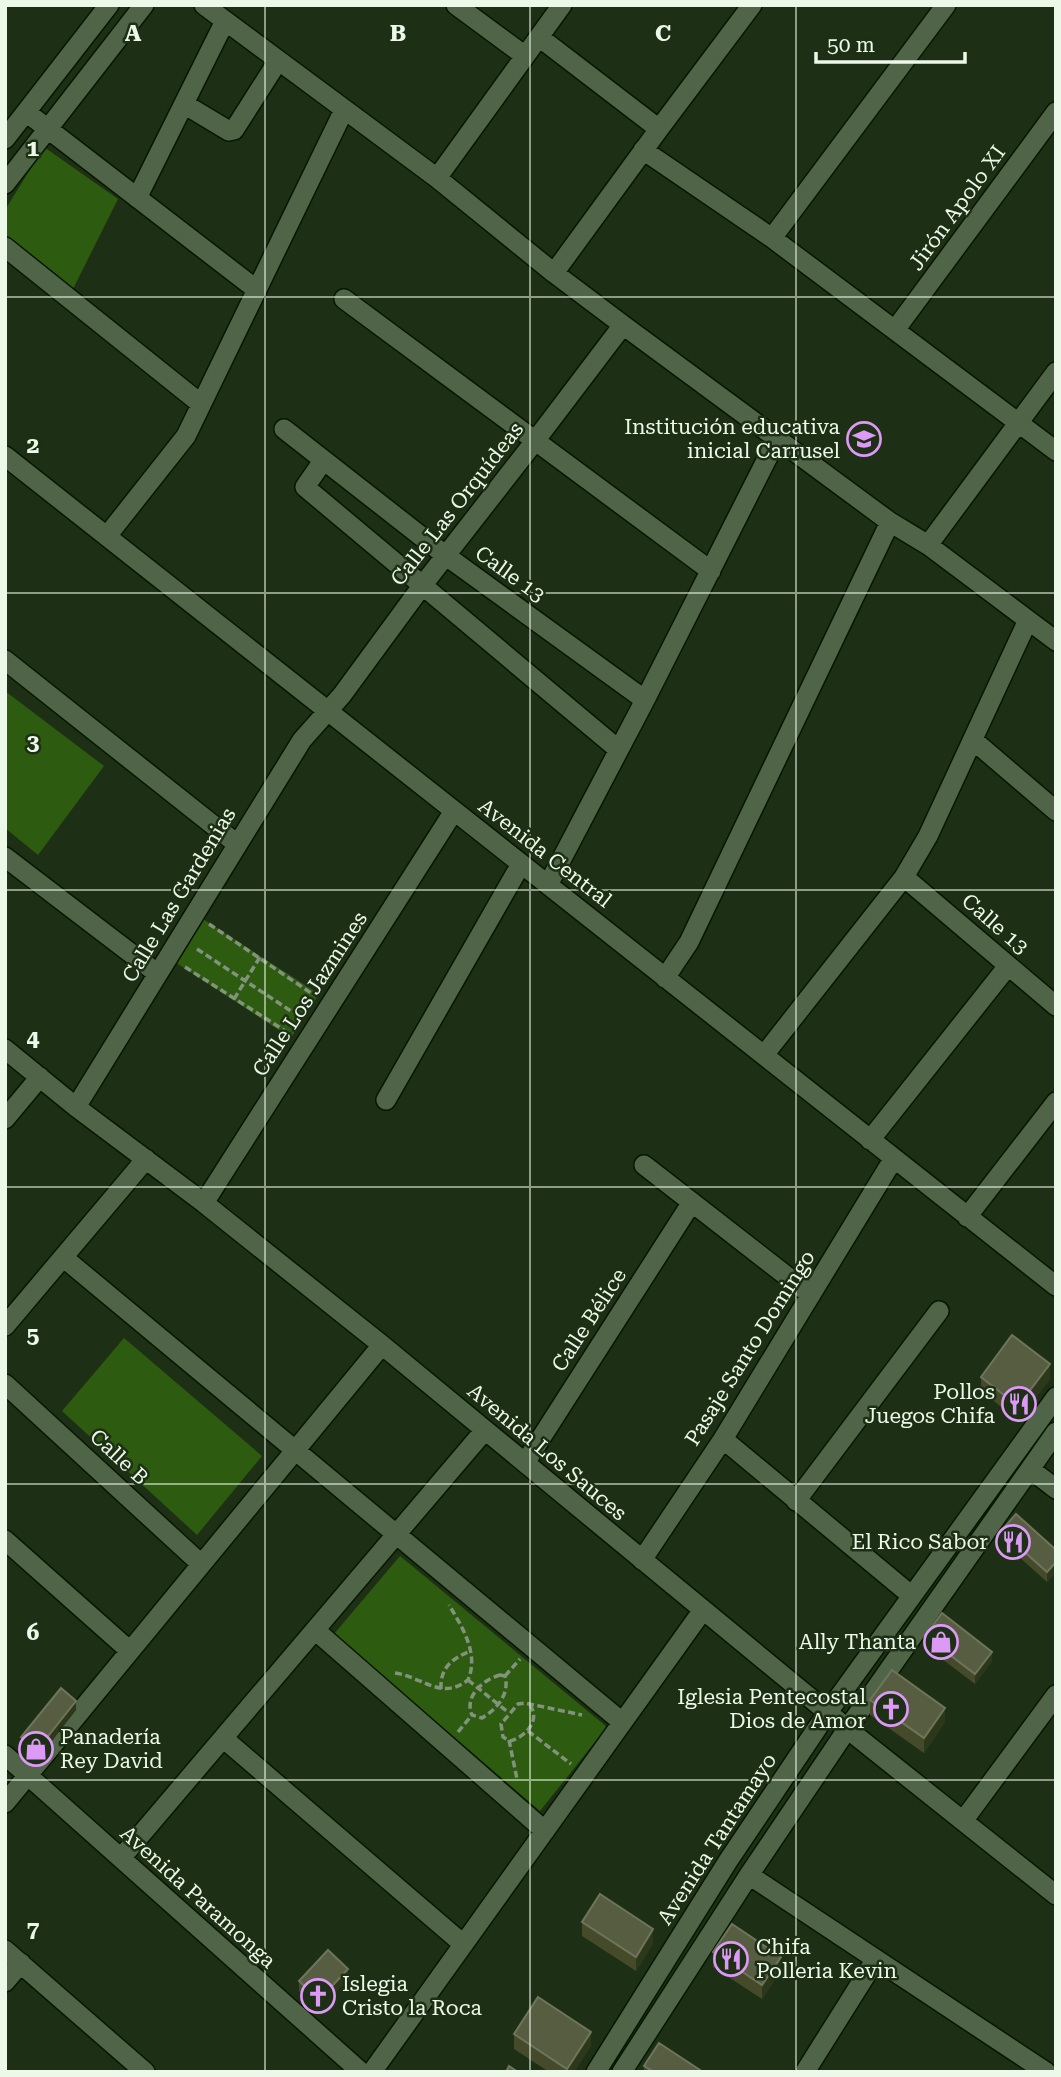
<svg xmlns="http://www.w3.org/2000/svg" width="1061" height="2077" viewBox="0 0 1061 2077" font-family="'Roboto Serif',serif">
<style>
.green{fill:#2d5c10}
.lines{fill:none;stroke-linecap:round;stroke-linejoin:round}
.minor-casing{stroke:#071701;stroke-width:22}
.path{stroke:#83927d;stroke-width:3.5;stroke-dasharray:7 3.5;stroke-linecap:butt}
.minor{stroke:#506548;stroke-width:19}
.wall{fill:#454a2b}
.shaded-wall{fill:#2d371a}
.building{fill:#575d40;stroke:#6e755a;stroke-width:2}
.grid{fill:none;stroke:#ecf8e8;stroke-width:2;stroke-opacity:0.55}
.labels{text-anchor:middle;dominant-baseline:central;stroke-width:5;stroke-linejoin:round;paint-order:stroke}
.street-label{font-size:21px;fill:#ecf8e8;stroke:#1d2f15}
.poi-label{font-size:21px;fill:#ecf8e8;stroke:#1d2f15;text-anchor:end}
.grid-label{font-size:23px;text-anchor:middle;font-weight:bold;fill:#ecf8e8;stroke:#1d2f15;stroke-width:5;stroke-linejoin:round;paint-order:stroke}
</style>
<rect width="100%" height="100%" fill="#1d2f15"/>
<path class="green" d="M44 147 118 199 71 293 5 239V210Z
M5 691 104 766 38 855 5 828Z
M203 919 319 994 291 1038 175 962Z
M124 1338 262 1456 197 1535 62 1411Z
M400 1556 607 1727 540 1811 334 1634Z"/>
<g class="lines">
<g class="minor-casing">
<path id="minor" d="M204 5 437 178 554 273 623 325 890 522 928 545 1056 641
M456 5 525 56
M539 37 659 129
M184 104 229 131 234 130 278 61
M26 112 257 290
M5 139 109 5
M643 150 772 238 1056 451
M437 178 562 5
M5 184 144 5
M137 198 225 21
M772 238 946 5
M5 247 201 404
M554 273 659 129 752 5
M344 299 711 571
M895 330 1056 112
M284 429 445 555 645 700
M5 456 1056 1286
M323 461 305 487 619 750
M107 536 186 436 344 110
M928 545 1056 372
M5 660 237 844
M973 740 1056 811
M5 857 158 974
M904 877 1056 1006
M548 885 645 700 777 439
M665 978 689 942 890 522
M5 1049 76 1107 204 1203 382 1345 860 1739 1056 1895
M764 1055 904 877 928 836 1028 620
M386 1100 521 864
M76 1107 302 740 342 695 422 586 535 441 623 325
M5 1119 40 1077
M870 1140 1008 966
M644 1165 811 1295
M204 1203 454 811
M967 1217 1056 1102
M64 1258 622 1722
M5 1326 146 1159
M5 1384 201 1564
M723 1439 912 1596
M525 1463 692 1202
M1030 1469 1056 1489
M796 1501 939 1311
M5 1540 130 1651
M642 1560 723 1439 894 1158
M315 1630 545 1831
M223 1738 463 1944
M5 1755 361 2072
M5 1803 382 1345
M963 1821 1056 1695
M121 1858 485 1430
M749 1875 1046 2072
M5 1950 145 2072
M5 1982 21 1963
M372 2072 703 1610
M596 2072 728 1861 828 1712 1056 1397
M622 2072 749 1875 848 1728 1056 1432
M805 2072 876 1959"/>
</g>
<path class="path" d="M209 924 314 995
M197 949 300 1017
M185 967 290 1034
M234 999 260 957
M395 1673C423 1677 441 1701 468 1680 479 1654 463 1628 449 1605
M500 1675 505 1676C510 1694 497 1709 482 1718L472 1715C464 1697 482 1680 500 1675Z
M505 1676 520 1659
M468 1680 509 1713
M441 1689C440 1668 452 1658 471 1651
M530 1705C541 1721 525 1737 510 1741L503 1737 501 1724 518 1704 525 1703 582 1715
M528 1731 571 1764
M458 1732 472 1715
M509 1740 517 1779"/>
<use href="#minor" class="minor"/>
</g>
<path class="wall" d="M981 1377 1050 1379 1018 1420 981 1391Z
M1001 1531 1056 1550V1572L1047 1582 1001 1541Z
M925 1636 992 1661 975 1684 925 1646Z
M870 1700 945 1722 924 1753 870 1715Z
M76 1710 37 1760 21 1746V1737Z
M582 1922 653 1944 636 1971 582 1936Z
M713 1952 781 1971 762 1999 713 1967Z
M348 1979 319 2010 299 1991V1981Z
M514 2034 591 2046 574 2072H549L514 2049Z
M644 2066 703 2072H644Z"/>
<path class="shaded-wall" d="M1050 1364V1379L1018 1420V1406Z
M1056 1562V1572L1047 1582V1572Z
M992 1652V1661L975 1684V1674Z
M76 1701V1710L37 1760V1750Z
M945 1708V1722L924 1753V1738Z
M653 1929V1944L636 1971V1957Z
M781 1957V1971L762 1999V1985Z
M348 1969V1979L319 2010V2000Z
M591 2032V2046L574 2072H567V2069Z"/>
<path class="building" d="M1012 1335 1050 1364 1018 1406 981 1377Z
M1016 1514 1056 1550V1562L1047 1572 1001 1531Z
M942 1613 992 1652 975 1674 925 1636Z
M892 1670 945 1708 924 1738 870 1700Z
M61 1688 76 1701 37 1750 21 1737Z
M600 1894 653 1929 636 1957 582 1922Z
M732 1924 781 1957 762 1985 713 1952Z
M328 1950 348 1969 319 2000 299 1981Z
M538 1997 591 2032 567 2069 514 2034Z
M659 2043 703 2072H654L644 2066Z
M509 2066 518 2072H506Z"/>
<path class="grid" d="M265 5V2072M530 5V2072M796 5V2072M5 297H1056M5 593H1056M5 890H1056M5 1187H1056M5 1484H1056M5 1780H1056"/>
<defs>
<g id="school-ring" transform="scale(1.75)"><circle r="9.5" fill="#1d2f15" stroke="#dc99f5" stroke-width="1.5"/><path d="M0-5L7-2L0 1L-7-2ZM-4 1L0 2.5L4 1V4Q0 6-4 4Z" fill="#dc99f5"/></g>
<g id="restaurant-ring" transform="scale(1.75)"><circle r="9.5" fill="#1d2f15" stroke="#dc99f5" stroke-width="1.5"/><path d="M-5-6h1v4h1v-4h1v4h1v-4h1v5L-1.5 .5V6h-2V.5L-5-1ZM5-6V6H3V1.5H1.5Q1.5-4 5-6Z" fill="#dc99f5"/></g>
<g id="shop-ring" transform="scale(1.75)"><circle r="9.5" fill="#1d2f15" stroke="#dc99f5" stroke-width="1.5"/><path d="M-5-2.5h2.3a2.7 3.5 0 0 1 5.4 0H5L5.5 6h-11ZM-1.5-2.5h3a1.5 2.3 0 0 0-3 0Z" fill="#dc99f5"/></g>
<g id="church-ring" transform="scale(1.75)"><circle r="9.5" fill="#1d2f15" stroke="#dc99f5" stroke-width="1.5"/><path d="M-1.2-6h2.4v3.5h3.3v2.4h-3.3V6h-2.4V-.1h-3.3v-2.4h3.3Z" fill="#dc99f5"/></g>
</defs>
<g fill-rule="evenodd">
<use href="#school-ring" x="864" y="439"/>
<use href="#restaurant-ring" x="1019" y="1404"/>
<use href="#restaurant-ring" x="1013" y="1542"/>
<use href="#shop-ring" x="941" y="1642"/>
<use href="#church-ring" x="891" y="1709"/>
<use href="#shop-ring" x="36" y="1749"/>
<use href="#restaurant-ring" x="731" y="1959"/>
<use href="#church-ring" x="318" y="1996"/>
</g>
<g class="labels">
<g class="street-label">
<text transform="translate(957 208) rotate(-54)">Jirón Apolo XI</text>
<text transform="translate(457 504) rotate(-52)">Calle Las Orquídeas</text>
<text transform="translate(510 574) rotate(36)">Calle 13</text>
<text transform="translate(545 853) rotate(38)">Avenida Central</text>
<text transform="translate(179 895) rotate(-59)">Calle Las Gardenias</text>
<text transform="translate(995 924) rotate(41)">Calle 13</text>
<text transform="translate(310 994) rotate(-57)">Calle Los Jazmines</text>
<text transform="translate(589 1320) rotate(-57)">Calle Bélice</text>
<text transform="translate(750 1348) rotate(-58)">Pasaje Santo Domingo</text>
<text transform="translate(547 1452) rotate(40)">Avenida Los Sauces</text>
<text transform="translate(119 1457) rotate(43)">Calle B</text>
<text transform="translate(717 1839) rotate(-57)">Avenida Tantamayo</text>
<text transform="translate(198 1897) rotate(42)">Avenida Paramonga</text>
</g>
<g class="poi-label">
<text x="840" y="427">Institución educativa<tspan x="840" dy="24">inicial Carrusel</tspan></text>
<text x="995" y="1392">Pollos<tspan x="995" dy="24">Juegos Chifa</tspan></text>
<text x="988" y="1542">El Rico Sabor</text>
<text x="916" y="1642">Ally Thanta</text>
<text x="866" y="1697">Iglesia Pentecostal<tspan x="866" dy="24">Dios de Amor</tspan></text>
<text x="60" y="1737" text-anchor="start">Panadería<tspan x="60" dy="24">Rey David</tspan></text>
<text x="756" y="1947" text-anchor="start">Chifa<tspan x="756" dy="24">Polleria Kevin</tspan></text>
<text x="342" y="1984" text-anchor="start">Islegia<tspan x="342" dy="24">Cristo la Roca</tspan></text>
</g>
</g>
<g class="grid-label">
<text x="133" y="41">A</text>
<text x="398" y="41">B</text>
<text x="663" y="41">C</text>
<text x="33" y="156">1</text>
<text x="33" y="453">2</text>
<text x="33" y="750">3</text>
<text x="33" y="1046">4</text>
<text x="33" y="1343">5</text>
<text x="33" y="1640">6</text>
<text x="33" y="1937">7</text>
</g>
<rect width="1061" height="2077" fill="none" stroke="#ecf8e8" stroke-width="14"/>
<path d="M816 52v10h149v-10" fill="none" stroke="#ecf8e8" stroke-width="3.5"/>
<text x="827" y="52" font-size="21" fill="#ecf8e8" stroke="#1d2f15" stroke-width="5" paint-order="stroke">50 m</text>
</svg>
